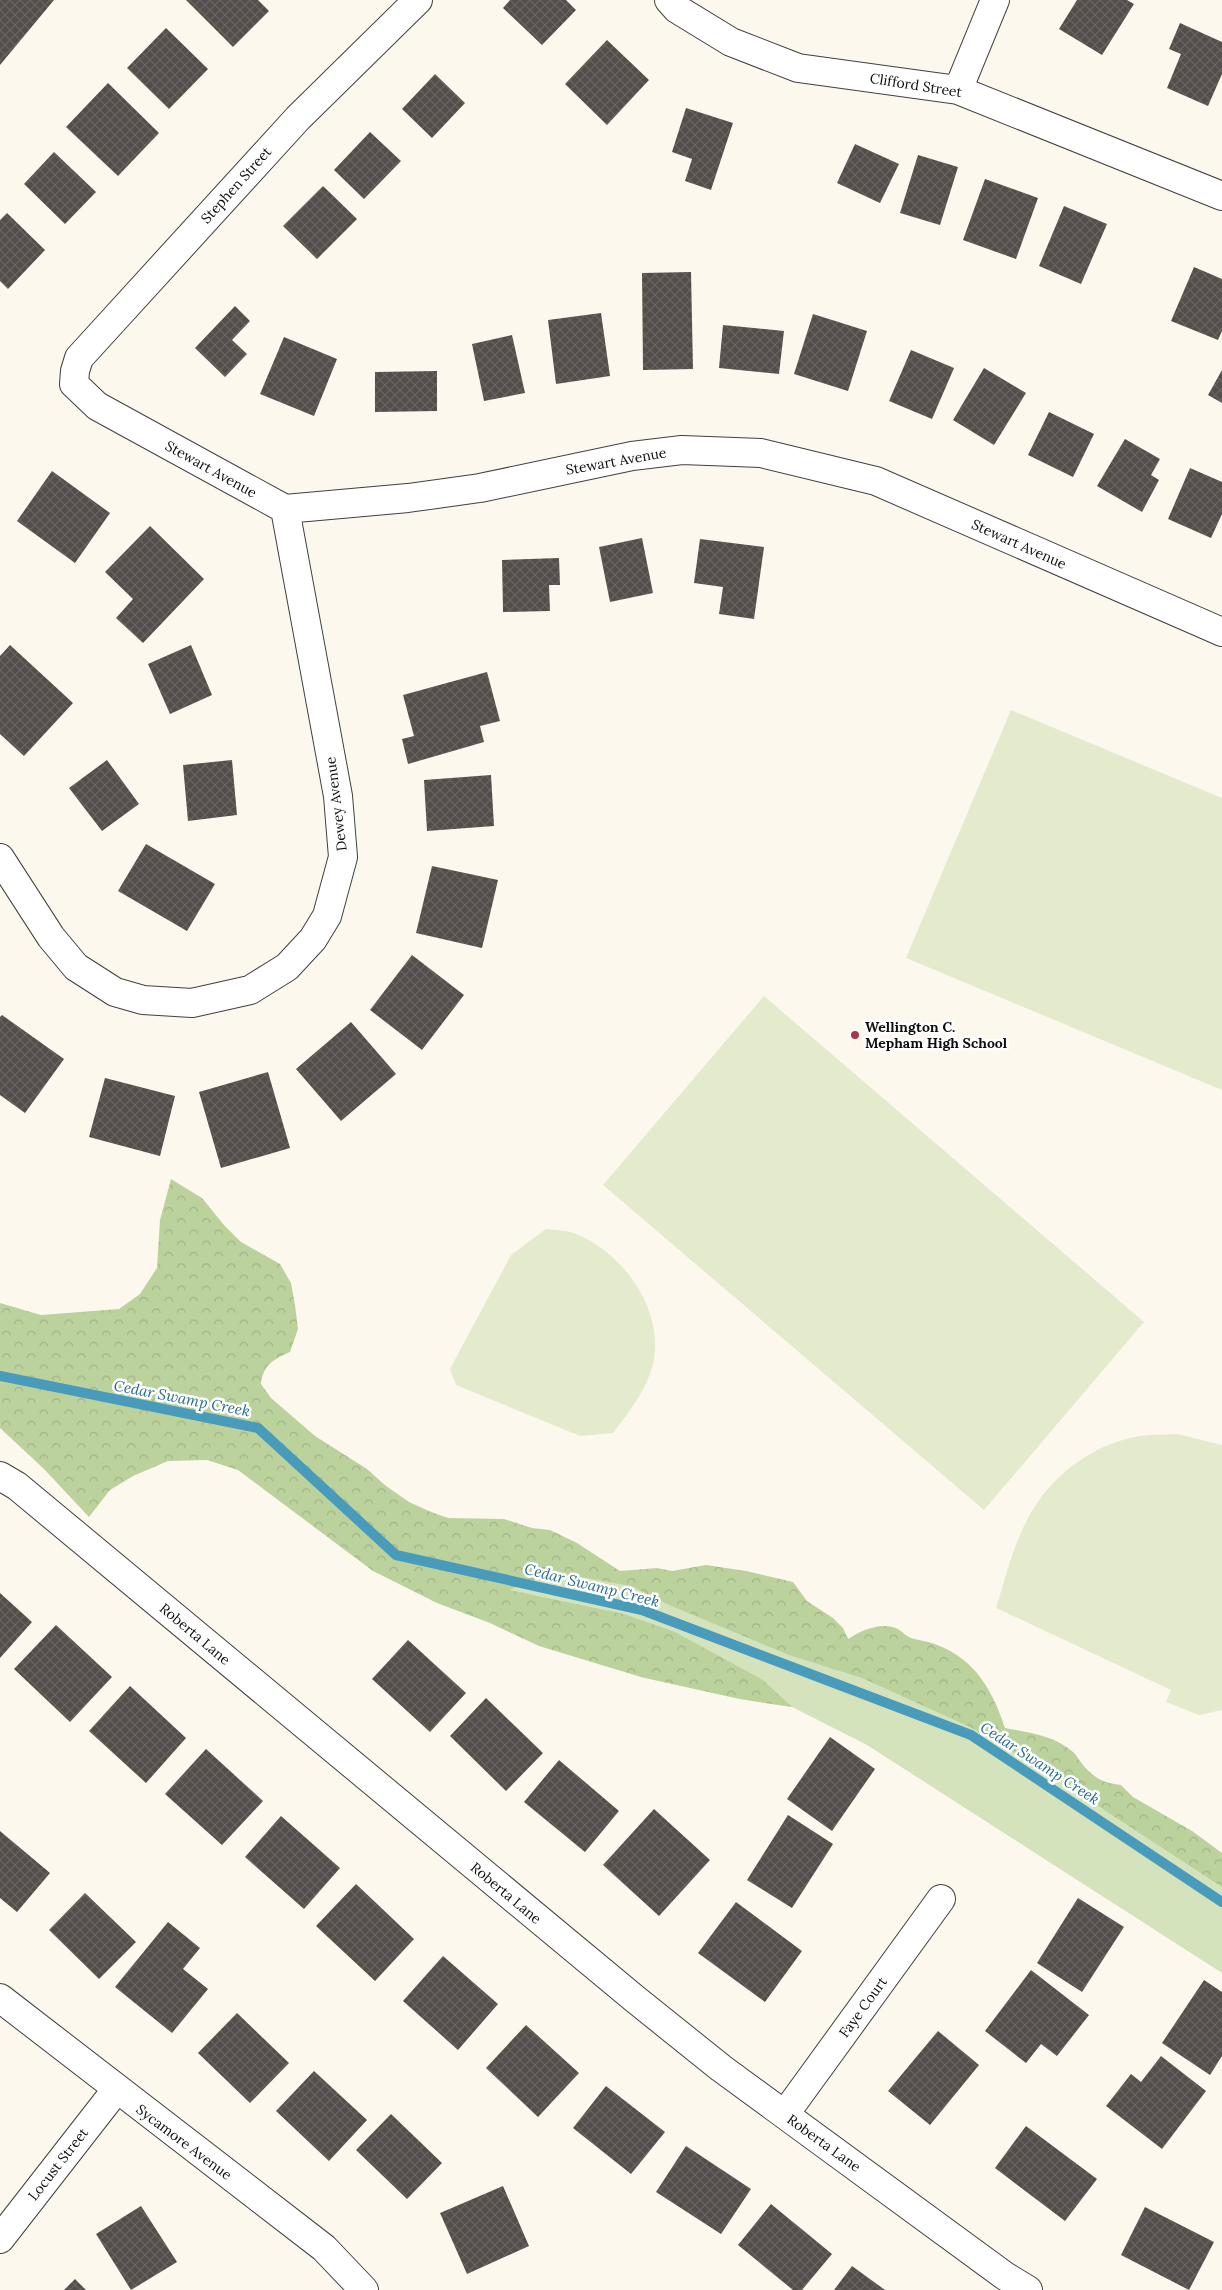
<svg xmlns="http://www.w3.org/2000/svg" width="1222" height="2290" viewBox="0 0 1222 2290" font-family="Lora,serif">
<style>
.green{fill:#d5e3bc}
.forest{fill:url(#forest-crowns)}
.pitch{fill:#e4ebcd}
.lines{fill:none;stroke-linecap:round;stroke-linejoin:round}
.stream{stroke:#499bbc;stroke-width:10}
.building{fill:url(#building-cross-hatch)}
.street-casing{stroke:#404040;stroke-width:30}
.street{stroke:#fff;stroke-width:28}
.poi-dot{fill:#ab3649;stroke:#fff;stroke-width:2}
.labels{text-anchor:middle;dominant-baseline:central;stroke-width:5;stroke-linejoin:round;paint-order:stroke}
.street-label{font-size:14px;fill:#0d0d0d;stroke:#fff}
.poi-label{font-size:14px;font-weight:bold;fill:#0d0d0d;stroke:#fff;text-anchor:start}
.water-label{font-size:15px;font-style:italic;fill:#266c8e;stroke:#fff}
</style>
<defs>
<pattern id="forest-crowns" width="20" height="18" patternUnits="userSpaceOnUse" patternTransform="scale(1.25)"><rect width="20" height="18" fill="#bbd29d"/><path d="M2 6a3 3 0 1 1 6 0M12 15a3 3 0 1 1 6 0" fill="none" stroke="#a0b386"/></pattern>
<pattern id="building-cross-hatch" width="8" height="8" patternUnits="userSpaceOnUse" patternTransform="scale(1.25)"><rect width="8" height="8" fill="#544d4a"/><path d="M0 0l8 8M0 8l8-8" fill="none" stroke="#686260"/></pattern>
</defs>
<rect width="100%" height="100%" fill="#fdf8ee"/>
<path class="green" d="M443 1550 640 1578 975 1718 1222 1866V1973L867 1745 792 1707 740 1699 641 1677Z"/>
<path class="forest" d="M171 1179 202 1198 224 1225 241 1242 280 1264 291 1283 295 1305 298 1329 290 1352C274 1359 263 1365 261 1384L271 1398 315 1436 367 1469 386 1486 409 1502 431 1512 448 1518 504 1519 532 1528 550 1530 577 1543 620 1571 657 1568 672 1571 706 1565 746 1571 793 1582 807 1601 833 1618 843 1628 848 1639C861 1630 883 1621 898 1629 903 1632 906 1636 911 1638 920 1641 929 1641 937 1645 975 1659 993 1691 1005 1728 1027 1732 1056 1736 1073 1752 1076 1754 1078 1759 1080 1761 1092 1777 1102 1783 1121 1785L1133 1797 1192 1831 1222 1853V1887L1040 1768 970 1727 862 1678 789 1655 669 1605 631 1586 574 1576 555 1575 536 1579 509 1590 624 1614 675 1632 763 1680 792 1707 740 1699 641 1677 539 1646 490 1623 437 1603 373 1571 238 1470 207 1460 168 1461 133 1476 110 1490 89 1517 44 1469 0 1428V1303L41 1315 119 1309 140 1294 157 1268 160 1220Z"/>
<path class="pitch" d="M1011 710 1222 798V1090L906 958Z
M764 996 1144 1322 984 1510 603 1185Z
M546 1229C555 1230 567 1230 576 1234 624 1253 665 1311 653 1364 646 1391 629 1412 613 1433L580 1436 456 1385 450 1369 511 1255Z
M1177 1434 1222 1445V1710L1199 1715 1166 1702 1171 1690 996 1608C1006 1576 1014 1541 1032 1511 1054 1474 1093 1445 1135 1437 1149 1434 1164 1435 1177 1434Z"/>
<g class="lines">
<path class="stream" d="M0 1376 258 1428 396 1555 642 1610 971 1735 1222 1902"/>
</g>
<path class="building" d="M0 0H54L0 65Z
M186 0H258L269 11 233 47Z
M510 0H566L576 10 542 45 503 8Z
M1077 0H1127L1134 4 1102 55 1059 29Z
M1180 23 1222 42V74L1208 106 1167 88 1181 54 1169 49Z
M166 28 208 69 169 109 127 68Z
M607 40 649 80 607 125 565 84Z
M435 74 465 103 432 138 402 109Z
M108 83 159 133 118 176 66 127Z
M686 108 733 123 711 190 685 181 692 159 672 152Z
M370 132 401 161 364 199 334 170Z
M855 144 899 164 880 203 837 183Z
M54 152 96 192 65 224 24 184Z
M918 155 958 167 940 225 900 213Z
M985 179 1038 198 1016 259 963 240Z
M323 186 357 219 317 259 283 226Z
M1064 206 1107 224 1081 284 1039 266Z
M7 213 45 250 8 289 0 281V220Z
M1194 267 1222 279V331L1218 340 1171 321Z
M691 272 693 369 643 370 642 273Z
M235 306 250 321 232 340 247 354 225 377 195 348Z
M601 313 610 376 556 384 548 320Z
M813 314 867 331 848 391 794 374Z
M723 325 784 331 779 374 719 368Z
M512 335 525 393 484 401 472 344Z
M284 337 337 359 314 416 260 394Z
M911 350 954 368 932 419 889 401Z
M984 368 1026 393 994 445 953 420Z
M1222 370V403L1208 395Z
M437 371V411L375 412V372Z
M1049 412 1094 434 1073 477 1028 455Z
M1125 439 1160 459 1151 475 1159 480 1142 512 1097 486Z
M1190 468 1222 482V514L1211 538 1168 519Z
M52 471 110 513 75 563 17 521Z
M150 526 204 579 143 643 116 618 133 599 105 572Z
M642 538 653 593 610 602 599 547Z
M700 539 764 547 754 619 719 614 723 587 694 583Z
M559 558 560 585H549L550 611 503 612 502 560Z
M10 645 73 703 24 756 0 734V656Z
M191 645 212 695 170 714 148 664Z
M487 672 500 721 480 726 484 742 408 764 402 739 414 736 403 695Z
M107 760 139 804 102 831 69 788Z
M232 760 237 815 188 821 183 765Z
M491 775 494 826 427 831 424 780Z
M146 844 215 884 187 931 118 891Z
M432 866 498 880 482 948 416 933Z
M412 955 464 995 422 1050 370 1010Z
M2 1015 64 1059 25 1113 0 1095V1017Z
M351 1022 396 1074 341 1121 296 1069Z
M268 1072 290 1148 221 1168 199 1092Z
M105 1078 175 1096 160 1156 89 1137Z
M0 1593 32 1622 0 1658Z
M56 1625 112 1677 70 1722 14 1669Z
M408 1640 466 1693 430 1732 372 1679Z
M130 1686 186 1738 146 1783 89 1731Z
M486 1698 543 1753 506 1791 450 1736Z
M830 1737 875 1769 832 1831 787 1799Z
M206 1749 263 1801 222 1845 165 1794Z
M559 1760 619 1811 585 1852 524 1802Z
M654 1809 710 1860 659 1916 603 1865Z
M788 1815 833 1844 792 1908 747 1880Z
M281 1816 340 1868 304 1909 245 1857Z
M0 1831 50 1873 17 1912 0 1898Z
M356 1884 414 1939 375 1981 316 1926Z
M85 1893 136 1942 99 1979 49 1930Z
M1078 1898 1124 1927 1082 1992 1037 1963Z
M736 1902 802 1951 765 2002 698 1953Z
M168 1922 200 1948 183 1969 208 1989 172 2033 115 1987Z
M443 1956 498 2004 458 2050 403 2001Z
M1031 1970 1089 2015 1057 2056 1041 2044 1026 2063 985 2031Z
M1204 1980 1222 1992V2056L1210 2075 1162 2043Z
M237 2013 289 2063 250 2103 198 2053Z
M526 2025 579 2073 538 2117 486 2068Z
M938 2031 979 2065 930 2125 888 2091Z
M1161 2056 1206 2091 1162 2149 1106 2106 1131 2074 1141 2082Z
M314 2071 367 2120 329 2161 276 2111Z
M606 2086 665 2132 631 2174 573 2128Z
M391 2114 442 2163 407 2199 356 2150Z
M1026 2126 1097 2179 1065 2221 995 2168Z
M686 2146 751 2189 721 2234 656 2192Z
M503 2186 529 2246 467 2274 440 2213Z
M771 2204 832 2254 802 2290H793L738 2245Z
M141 2206 177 2262 131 2290 96 2234Z
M1145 2207 1214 2242 1189 2290 1121 2255Z
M852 2266 885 2290H834Z
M75 2279 86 2290H64Z"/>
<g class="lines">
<g class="street-casing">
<path id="street" d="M418 0 298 118 79 358 75 371 74 384 97 406 285 509 408 498 480 488 632 456 682 450 761 453 876 481 1222 632
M669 0 677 9 731 42 798 68 958 90 1222 196
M958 90 995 0
M0 858 51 937 76 967 115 992 143 1000 192 1003 250 990 287 967 313 939 327 916 343 857 338 796 285 509
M0 1476 17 1486 635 1999 721 2068 1005 2276 1028 2290
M0 1998 324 2248 364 2290
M785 2114 941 1899
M0 2239 116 2090"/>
</g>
<use href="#street" class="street"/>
</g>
<circle class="poi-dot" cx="855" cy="1035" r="5"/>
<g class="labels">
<g class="street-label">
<text transform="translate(916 85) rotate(9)">Clifford Street</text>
<text transform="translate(236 185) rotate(-48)">Stephen Street</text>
<text transform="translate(616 461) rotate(-10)">Stewart Avenue</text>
<text transform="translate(211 469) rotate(29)">Stewart Avenue</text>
<text transform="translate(1019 544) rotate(24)">Stewart Avenue</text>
<text transform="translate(336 804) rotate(-97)">Dewey Avenue</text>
<text transform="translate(195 1634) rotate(40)">Roberta Lane</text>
<text transform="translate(506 1893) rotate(40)">Roberta Lane</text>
<text transform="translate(863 2007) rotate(-54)">Faye Court</text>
<text transform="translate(184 2142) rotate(37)">Sycamore Avenue</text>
<text transform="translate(824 2143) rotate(36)">Roberta Lane</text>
<text transform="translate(58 2164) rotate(-52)">Locust Street</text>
</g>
<g class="poi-label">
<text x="865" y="1027">Wellington C.<tspan x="865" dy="16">Mepham High School</tspan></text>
</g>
<g class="water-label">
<text transform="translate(182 1398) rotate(11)">Cedar Swamp Creek</text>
<text transform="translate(592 1585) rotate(14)">Cedar Swamp Creek</text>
<text transform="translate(1040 1763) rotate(33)">Cedar Swamp Creek</text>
</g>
</g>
</svg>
